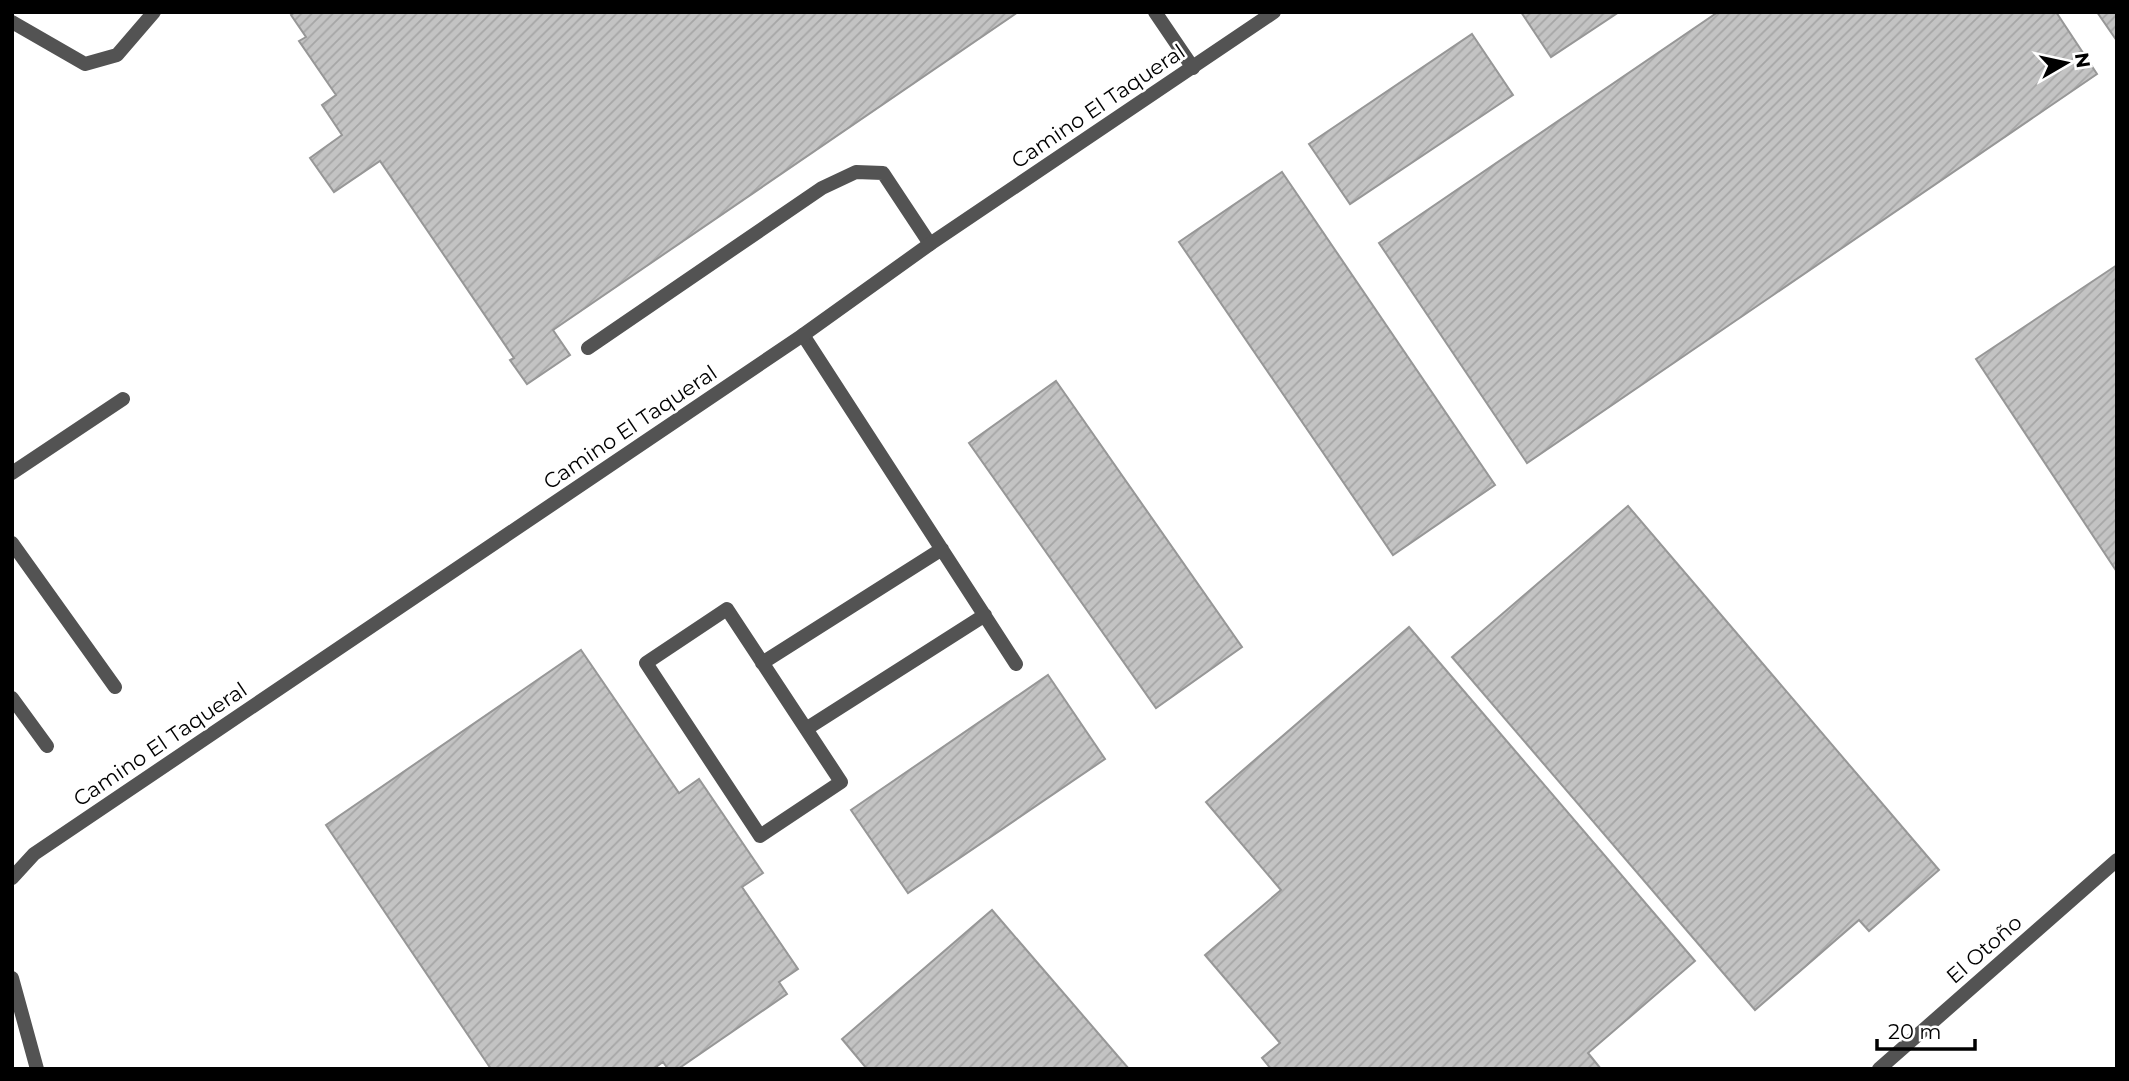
<svg xmlns="http://www.w3.org/2000/svg" width="2129" height="1081" viewBox="0 0 2129 1081" font-family="Montserrat,sans-serif">
<style>
.building{fill:url(#building-hatch);stroke:#979797;stroke-width:2}
.lines{fill:none;stroke-linecap:round;stroke-linejoin:round}
.service{stroke:#535353;stroke-width:14}
.minor{stroke:#535353;stroke-width:14}
.labels{text-anchor:middle;dominant-baseline:central;stroke-width:5;stroke-linejoin:round;paint-order:stroke}
.street-label{font-size:21px;fill:#000;stroke:#fff}
</style>
<defs>
<pattern id="building-hatch" width="6" height="6" patternUnits="userSpaceOnUse" patternTransform="scale(1.75)"><rect width="6" height="6" fill="#c3c3c3"/><path d="M-1 1l2-2M0 6l6-6M5 7l2-2" fill="none" stroke="#a6a6a6"/></pattern>
</defs>
<rect width="100%" height="100%" fill="#fff"/>
<path class="building" d="M295 12H1018L553 330 570 355 527 384 510 360 514 358 380 161 334 192 310 158 342 135 322 105 336 95 299 41 306 37 291 15Z
M1521 12H1619L1551 57Z
M1718 12H2056L2097 74 1527 463 1379 243Z
M2097 12H2117V41Z
M1472 34 1513 95 1350 204 1309 144Z
M1282 172 1495 485 1393 555 1179 242Z
M2117 265V572L1976 359Z
M1056 381 1242 647 1156 708 969 443Z
M1628 506 1939 870 1869 931 1859 920 1755 1010 1452 657Z
M1409 627 1695 961 1588 1053 1601 1069H1271L1262 1058 1280 1043 1205 955 1281 890 1206 802Z
M581 650 679 793 699 779 763 873 742 887 798 969 779 982 787 994 678 1069H668L663 1062 653 1069H491L326 825Z
M1048 675 1105 759 908 893 851 810Z
M992 910 1129 1069H867L842 1039Z"/>
<g class="lines">
<path class="service" d="M1155 12 1193 68
M12 22 85 64 117 55 154 12
M803 335 1016 664
M588 348 822 188 856 172 883 173 930 244
M12 473 123 399
M12 543 115 687
M727 609 841 782 760 836 646 663Z
M762 663 942 549
M12 698 47 746
M806 729 985 615"/>
<path class="minor" d="M12 878 34 854 803 335 930 244 1274 12
M12 978 37 1069
M1879 1069 2117 860"/>
</g>
<g class="labels">
<g class="street-label">
<text transform="translate(1098 106) rotate(-34)">Camino El Taqueral</text>
<text transform="translate(630 427) rotate(-34)">Camino El Taqueral</text>
<text transform="translate(160 744) rotate(-34)">Camino El Taqueral</text>
<text transform="translate(1984 949) rotate(-41)">El Otoño</text>
</g>
</g>
<rect width="2129" height="1081" fill="none" stroke="#000000" stroke-width="28"/>
<g transform="translate(2066 63) rotate(81)" stroke="#ffffff" stroke-width="5" paint-order="stroke">
<path d="M0-5L12 26L0 18L-12 26Z" fill="#000000"/>
<text y="-10" font-size="19" font-weight="bold" text-anchor="middle" fill="#000000">N</text>
</g>
<path d="M1877 1039v10h98v-10" fill="none" stroke="#000000" stroke-width="3.5"/>
<text x="1888" y="1039" font-size="21" fill="#000000" stroke="#ffffff" stroke-width="5" paint-order="stroke">20 m</text>
</svg>
